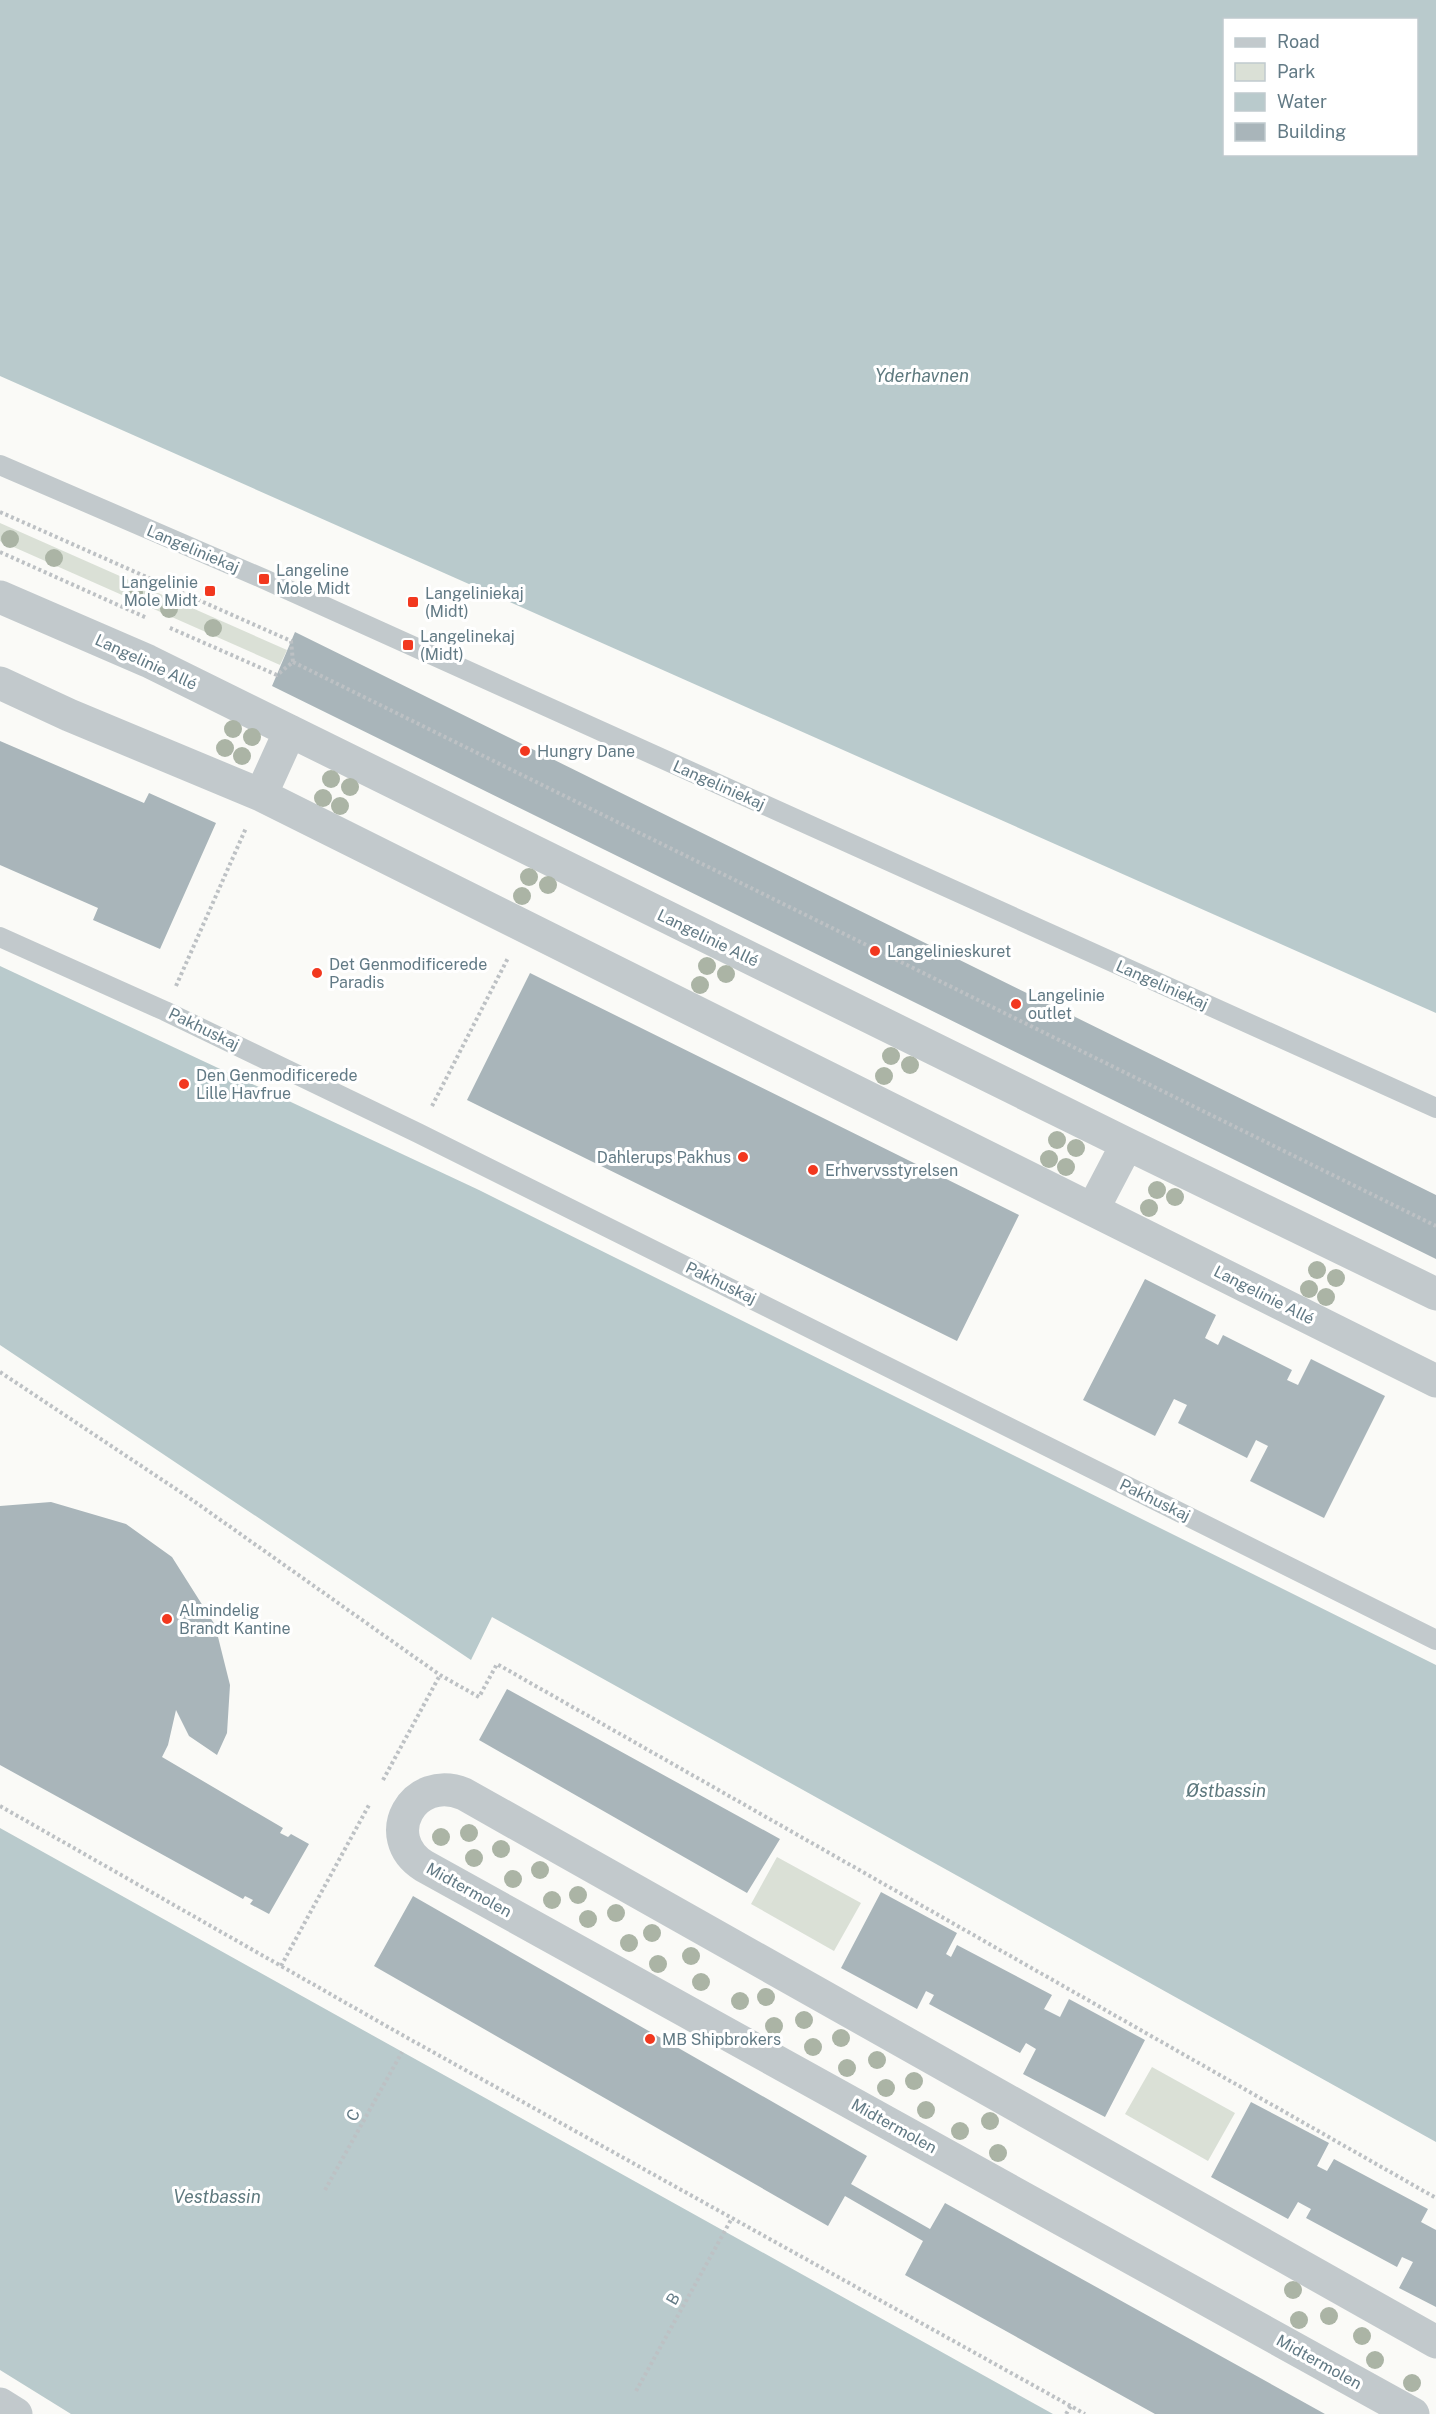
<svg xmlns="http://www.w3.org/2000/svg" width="1436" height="2414" viewBox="0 0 1436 2414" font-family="'Public Sans',sans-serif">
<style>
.green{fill:#dae0d6}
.water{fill:#b9cacc;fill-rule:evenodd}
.building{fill:#a9b5ba}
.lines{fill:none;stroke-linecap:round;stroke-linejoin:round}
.path{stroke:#bdc1c4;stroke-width:4;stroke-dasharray:3 3;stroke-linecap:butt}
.lane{stroke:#c2c9cc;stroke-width:20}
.street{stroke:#c2c9cc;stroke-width:33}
.tree{fill:#abb4a5}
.poi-dot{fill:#f2381f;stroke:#fff;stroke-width:2}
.labels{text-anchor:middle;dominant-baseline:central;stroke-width:6;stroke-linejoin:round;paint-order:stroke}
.street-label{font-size:16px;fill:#627a85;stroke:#fff}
.poi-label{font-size:16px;fill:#627a85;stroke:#fff;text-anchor:start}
.water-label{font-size:18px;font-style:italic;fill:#5e797e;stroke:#fff}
</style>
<rect width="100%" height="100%" fill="#fafaf7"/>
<path class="green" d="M0 523 287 650 280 665 0 541Z
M777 1857 861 1903 834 1951 751 1904Z
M1152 2067 1235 2113 1208 2161 1125 2114Z"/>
<path class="water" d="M0 0H1436V1013L0 376ZM1224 20H1416V154H1224Z
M0 966 479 1190 1436 1665V2142L492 1617 471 1660 0 1345Z
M0 1828 1053 2414H71L0 2370Z"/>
<path class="building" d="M295 632 1436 1195V1259L272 686Z
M0 741 144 803 149 793 216 823 160 949 93 920 98 908 0 865Z
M530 973 1019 1215 957 1341 467 1100Z
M1145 1279 1216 1315 1205 1338 1218 1345 1223 1335 1292 1370 1287 1380 1298 1385 1311 1359 1385 1396 1324 1518 1250 1481 1268 1446 1256 1440 1247 1458 1178 1423 1187 1405 1174 1399 1155 1436 1083 1400Z
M51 1502 126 1524 172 1557 215 1625 230 1685 227 1733 217 1755 189 1736 176 1710 168 1745 162 1757 283 1828 280 1833 288 1837 291 1834 309 1844 269 1914 250 1904 253 1900 245 1896 243 1899 0 1765V1506Z
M507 1689 780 1839 747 1893 479 1740Z
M881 1892 957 1933 946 1954 951 1957 957 1945 1052 1995 1044 2009 1060 2017 1069 1999 1145 2040 1105 2117 1023 2074 1036 2049 1026 2043 1020 2053 929 2004 934 1995 926 1991 917 2009 841 1968Z
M413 1896 867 2156 851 2184 930 2229 945 2203 1325 2414H1155L905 2275 923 2241 845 2196 828 2226 374 1966Z
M1251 2102 1329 2143 1317 2166 1327 2171 1334 2159 1428 2209 1421 2222 1436 2230V2307L1399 2288 1413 2262 1402 2257 1397 2267 1306 2218 1311 2209 1298 2202 1288 2219 1211 2177Z"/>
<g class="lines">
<path class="path" d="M0 512 291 641 293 662 277 675 168 627
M0 552 147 618
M293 662 1436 1226
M176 986 246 828
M432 1106 508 958
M0 1372 188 1497 440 1675 479 1697 497 1664 1436 2198
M383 1780 440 1675
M0 1806 404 2036 1085 2414
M281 1966 369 1805
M325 2190 402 2052
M636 2391 732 2218
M1066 2414 1071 2406"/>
<path class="lane" d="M0 465 264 579 1436 1108
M0 937 165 1011 418 1133 1436 1640"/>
<path class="street" d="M0 597 148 661 1127 1144 1436 1294
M0 683 69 715 261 795 1436 1381
M261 795 290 731
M1093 1209 1127 1144
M0 2404 16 2414
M1413 2414 424 1866C378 1837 413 1773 464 1794L1436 2342"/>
</g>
<g class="tree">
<circle cx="10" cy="539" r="9"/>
<circle cx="54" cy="558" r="9"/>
<circle cx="134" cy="593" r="9"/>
<circle cx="169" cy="609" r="9"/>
<circle cx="213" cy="628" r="9"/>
<circle cx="233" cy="729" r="9"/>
<circle cx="252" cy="737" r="9"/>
<circle cx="225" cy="748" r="9"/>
<circle cx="242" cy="756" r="9"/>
<circle cx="331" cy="779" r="9"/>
<circle cx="350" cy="787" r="9"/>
<circle cx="323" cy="798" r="9"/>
<circle cx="340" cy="806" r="9"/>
<circle cx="529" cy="877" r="9"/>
<circle cx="548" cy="885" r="9"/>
<circle cx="522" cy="896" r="9"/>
<circle cx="707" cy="966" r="9"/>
<circle cx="726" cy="974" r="9"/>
<circle cx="700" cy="985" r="9"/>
<circle cx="891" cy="1056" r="9"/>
<circle cx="910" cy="1065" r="9"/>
<circle cx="884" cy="1076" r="9"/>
<circle cx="1057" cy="1140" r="9"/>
<circle cx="1076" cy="1148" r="9"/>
<circle cx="1049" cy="1159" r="9"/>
<circle cx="1066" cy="1167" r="9"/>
<circle cx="1157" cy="1190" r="9"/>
<circle cx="1175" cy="1197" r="9"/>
<circle cx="1149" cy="1208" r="9"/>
<circle cx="1317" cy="1270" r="9"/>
<circle cx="1336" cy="1278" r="9"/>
<circle cx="1309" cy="1289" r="9"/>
<circle cx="1326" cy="1297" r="9"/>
<circle cx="469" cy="1833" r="9"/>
<circle cx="441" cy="1837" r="9"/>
<circle cx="501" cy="1849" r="9"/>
<circle cx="474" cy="1858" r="9"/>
<circle cx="540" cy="1870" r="9"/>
<circle cx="513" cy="1879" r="9"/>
<circle cx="578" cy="1895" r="9"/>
<circle cx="552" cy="1900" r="9"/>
<circle cx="616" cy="1913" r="9"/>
<circle cx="588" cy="1919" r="9"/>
<circle cx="652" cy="1933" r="9"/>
<circle cx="629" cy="1943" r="9"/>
<circle cx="691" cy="1956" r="9"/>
<circle cx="658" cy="1964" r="9"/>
<circle cx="701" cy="1982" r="9"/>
<circle cx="766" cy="1997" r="9"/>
<circle cx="740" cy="2001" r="9"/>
<circle cx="804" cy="2020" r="9"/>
<circle cx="774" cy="2026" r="9"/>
<circle cx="841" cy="2038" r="9"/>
<circle cx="813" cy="2047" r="9"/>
<circle cx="877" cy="2060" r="9"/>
<circle cx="847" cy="2068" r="9"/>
<circle cx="914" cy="2081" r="9"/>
<circle cx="886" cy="2088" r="9"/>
<circle cx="926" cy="2110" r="9"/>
<circle cx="990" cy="2121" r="9"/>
<circle cx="960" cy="2131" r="9"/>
<circle cx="998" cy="2153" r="9"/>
<circle cx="1293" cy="2290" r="9"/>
<circle cx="1329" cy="2316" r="9"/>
<circle cx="1299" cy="2320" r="9"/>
<circle cx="1362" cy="2336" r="9"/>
<circle cx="1375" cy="2360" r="9"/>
<circle cx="1412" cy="2383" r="9"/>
</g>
<g class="poi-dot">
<rect x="258" y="573" width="12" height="12" rx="3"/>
<rect x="204" y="585" width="12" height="12" rx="3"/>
<rect x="407" y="596" width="12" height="12" rx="3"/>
<rect x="402" y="639" width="12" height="12" rx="3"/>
<circle cx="525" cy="751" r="6"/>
<circle cx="875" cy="951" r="6"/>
<circle cx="317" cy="973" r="6"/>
<circle cx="1016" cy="1004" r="6"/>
<circle cx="184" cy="1084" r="6"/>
<circle cx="743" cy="1157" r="6"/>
<circle cx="813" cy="1170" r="6"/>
<circle cx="167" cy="1619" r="6"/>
<circle cx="650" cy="2039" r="6"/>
</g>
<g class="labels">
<g class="street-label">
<text transform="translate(193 549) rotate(23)">Langeliniekaj</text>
<text transform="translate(146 662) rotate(25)">Langelinie Allé</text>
<text transform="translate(719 785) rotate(24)">Langeliniekaj</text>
<text transform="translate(708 938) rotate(26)">Langelinie Allé</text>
<text transform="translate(1162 985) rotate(24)">Langeliniekaj</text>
<text transform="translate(204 1029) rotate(26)">Pakhuskaj</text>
<text transform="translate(721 1283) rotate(26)">Pakhuskaj</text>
<text transform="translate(1264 1295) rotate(27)">Langelinie Allé</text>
<text transform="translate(1155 1500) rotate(26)">Pakhuskaj</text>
<text transform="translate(469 1890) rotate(29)">Midtermolen</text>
<text transform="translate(353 2115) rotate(-61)">C</text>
<text transform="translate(894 2126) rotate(29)">Midtermolen</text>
<text transform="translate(673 2299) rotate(-61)">B</text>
<text transform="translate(1319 2362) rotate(29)">Midtermolen</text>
</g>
<g class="poi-label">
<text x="276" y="570">Langeline<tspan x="276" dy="18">Mole Midt</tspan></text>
<text x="198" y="582" text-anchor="end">Langelinie<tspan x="198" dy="18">Mole Midt</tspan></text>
<text x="425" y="593">Langeliniekaj<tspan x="425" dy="18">(Midt)</tspan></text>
<text x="420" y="636">Langelinekaj<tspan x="420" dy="18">(Midt)</tspan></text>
<text x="537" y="751">Hungry Dane</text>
<text x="887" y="951">Langelinieskuret</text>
<text x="329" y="964">Det Genmodificerede<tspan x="329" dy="18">Paradis</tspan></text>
<text x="1028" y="995">Langelinie<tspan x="1028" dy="18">outlet</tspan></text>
<text x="196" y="1075">Den Genmodificerede<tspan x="196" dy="18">Lille Havfrue</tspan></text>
<text x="731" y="1157" text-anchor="end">Dahlerups Pakhus</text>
<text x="825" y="1170">Erhvervsstyrelsen</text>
<text x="179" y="1610">Almindelig<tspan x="179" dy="18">Brandt Kantine</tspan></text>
<text x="662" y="2039">MB Shipbrokers</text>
</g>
<g class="water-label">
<text x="922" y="375">Yderhavnen</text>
<text x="1226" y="1790">Østbassin</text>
<text x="217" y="2196">Vestbassin</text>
</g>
</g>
<rect x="1223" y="18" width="195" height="138" fill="#ffffff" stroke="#c0cace" stroke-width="1.5"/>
<rect x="1235" y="38" width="30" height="9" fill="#c2c9cc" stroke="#c0cace" stroke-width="1.5"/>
<text x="1277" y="48" font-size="18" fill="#627a85">Road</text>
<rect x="1235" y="63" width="30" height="18" fill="#dae0d6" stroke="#c0cace" stroke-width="1.5"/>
<text x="1277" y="78" font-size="18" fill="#627a85">Park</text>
<rect x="1235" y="93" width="30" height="18" fill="#b9cacc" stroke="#c0cace" stroke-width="1.5"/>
<text x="1277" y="108" font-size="18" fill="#627a85">Water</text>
<rect x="1235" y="123" width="30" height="18" fill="#a9b5ba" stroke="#c0cace" stroke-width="1.5"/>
<text x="1277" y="138" font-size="18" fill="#627a85">Building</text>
</svg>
